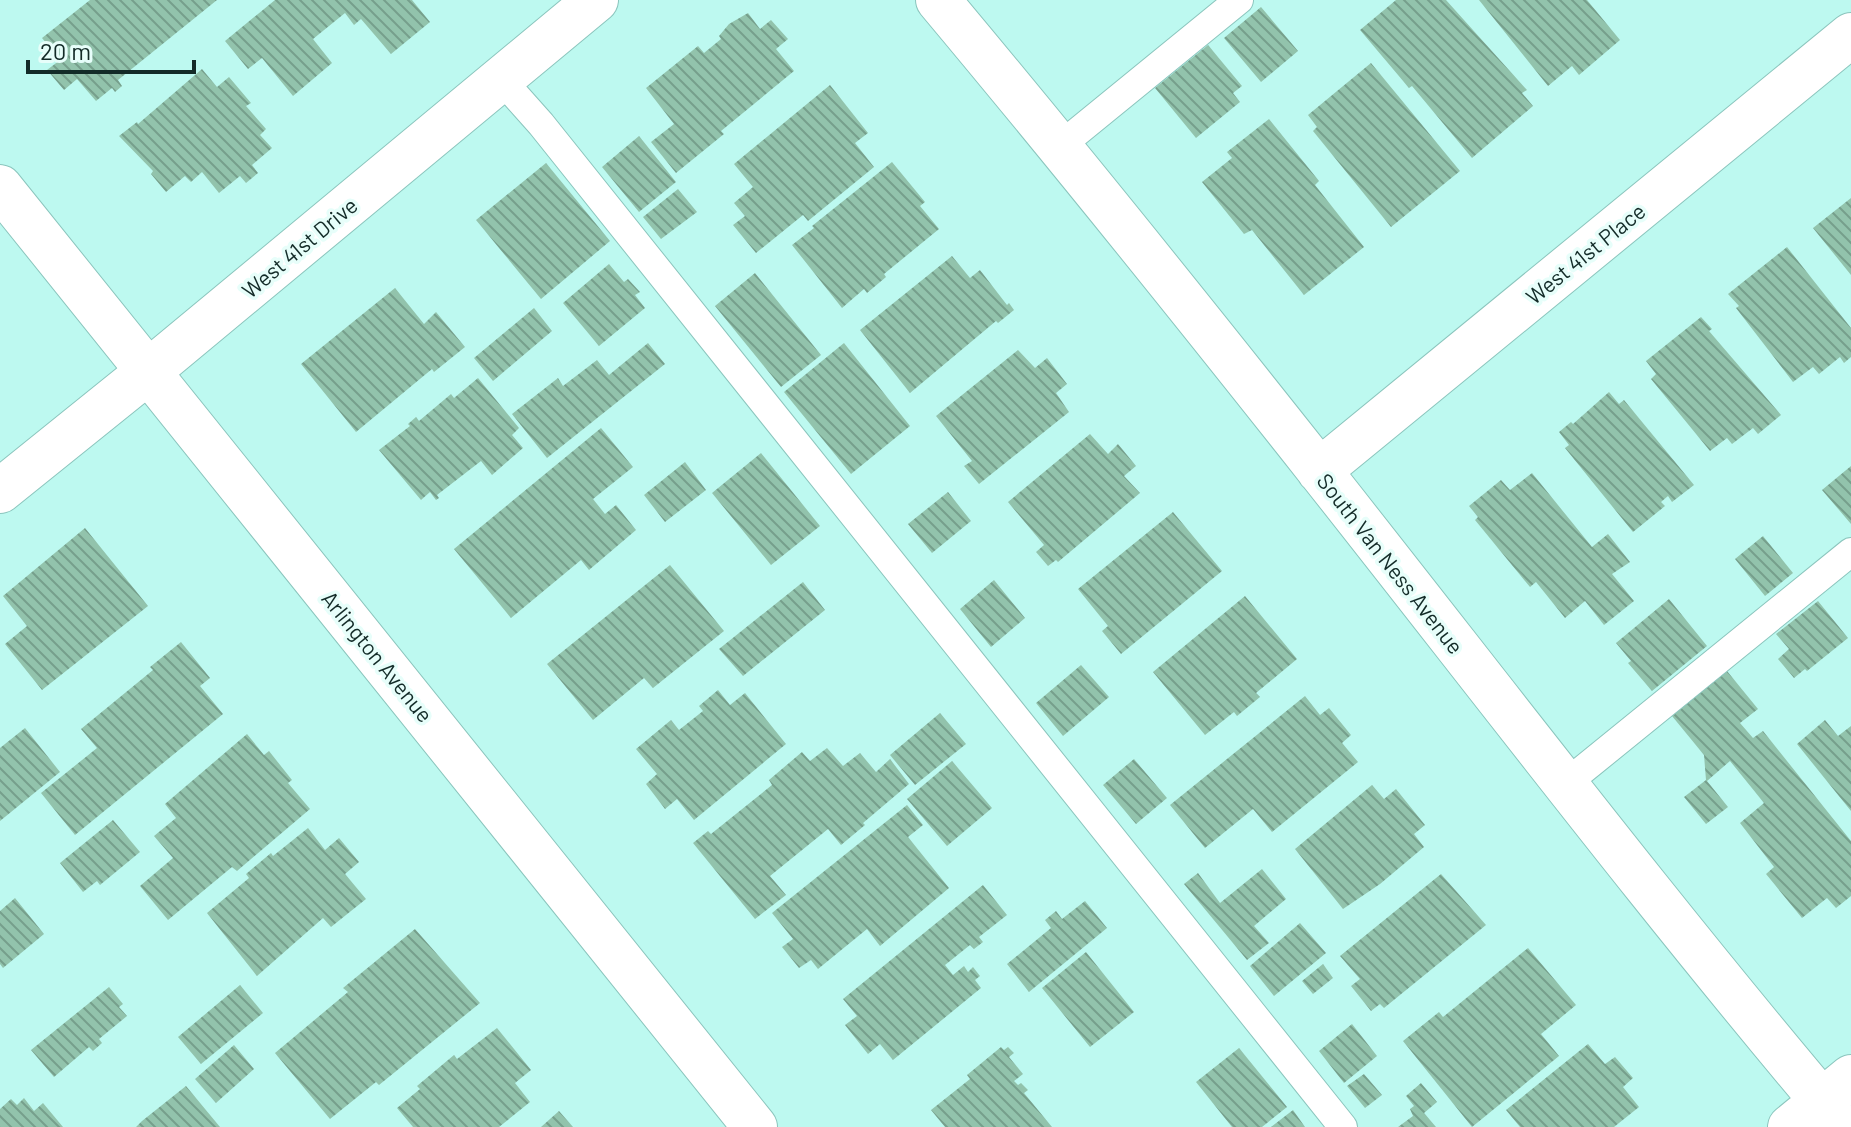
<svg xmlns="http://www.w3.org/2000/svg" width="1851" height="1127" viewBox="0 0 1851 1127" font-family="Barlow,sans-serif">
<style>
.building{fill:url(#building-back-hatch)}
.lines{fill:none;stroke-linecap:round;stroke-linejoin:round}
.lane-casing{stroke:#8bc5bd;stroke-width:30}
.street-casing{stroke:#8bc5bd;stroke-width:46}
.secondary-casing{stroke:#8bc5bd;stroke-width:46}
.lane{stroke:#fff;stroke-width:28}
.street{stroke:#fff;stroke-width:44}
.secondary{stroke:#fff;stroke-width:44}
.labels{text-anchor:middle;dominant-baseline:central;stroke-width:7;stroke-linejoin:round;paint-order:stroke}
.street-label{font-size:22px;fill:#132b28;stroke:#e7fefa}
</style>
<defs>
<pattern id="building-back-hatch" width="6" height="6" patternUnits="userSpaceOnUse" patternTransform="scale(2)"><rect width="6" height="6" fill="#92c3ac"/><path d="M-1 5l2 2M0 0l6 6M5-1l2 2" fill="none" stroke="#769f8c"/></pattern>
</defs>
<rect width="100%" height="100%" fill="#bdf9f0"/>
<path class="building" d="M90 0H217L118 80 122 86 115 92 112 88 96 101 77 79 64 90 47 70 60 60 42 38Z
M275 0H412L430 22 391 54 361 19 354 25 345 13 313 39 332 63 293 96 262 58 248 69 225 41Z
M1396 0H1446L1527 90 1522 93 1533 106 1472 158 1412 86 1409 88 1360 30Z
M1479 0H1587L1620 40 1579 75 1572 66 1548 86Z
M1261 7 1298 51 1261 82 1224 38Z
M748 13 760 29 771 20 788 39 776 49 794 71 721 131 724 134 676 173 651 142 674 124 646 88 698 46 704 53 721 39 719 36 729 24Z
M1208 45 1242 86 1233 93 1240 102 1196 138 1155 88Z
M1371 63 1460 171 1391 227 1313 131 1317 127 1308 115Z
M202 69 217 87 229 77 251 103 246 106 266 129 260 135 272 148 252 165 258 173 246 183 240 176 219 193 202 172 191 182 185 176 166 192 151 174 153 171 119 136 137 122 138 124Z
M830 85 868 133 855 143 874 167 808 221 803 215 756 253 733 225 745 216 734 203 753 187 734 164Z
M1269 119 1319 181 1315 185 1364 247 1304 295 1252 230 1244 234 1202 182 1232 158 1227 152Z
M639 136 676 182 639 212 602 167Z
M892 162 925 202 920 206 939 229 884 274 886 277 867 293 864 289 842 308 792 245 814 228 812 226Z
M546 163 610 241 541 299 476 220Z
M678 189 697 212 661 239 643 217Z
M1851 198V275L1813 228Z
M1787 247 1851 328V357L1844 363 1840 357 1819 374 1813 367 1793 382 1736 308 1739 306 1728 294Z
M952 256 970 278 980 270 1007 305 1009 303 1014 310 998 323 996 321 910 393 860 330Z
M609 264 624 282 628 279 640 292 635 295 645 308 599 346 563 303Z
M755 273 821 355 781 387 715 306Z
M395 288 424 324 436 312 465 347 434 372 432 369 356 432 301 364Z
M534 308 552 331 493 381 474 358Z
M1701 317 1712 329 1709 331 1781 415 1758 434 1753 428 1732 444 1727 438 1710 451 1651 379 1656 374 1646 361Z
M648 343 665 364 547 458 512 414 558 378 563 386 597 360 609 375Z
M844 343 910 426 851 474 784 392Z
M1018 350 1035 368 1047 358 1067 384 1056 393 1069 412 979 484 964 466 972 461 936 416Z
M478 378 519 428 512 435 523 448 492 475 481 461 437 495 439 498 436 500 430 492 421 500 379 450 410 426 408 424 416 417 419 421 451 394 454 398Z
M1609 392 1619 404 1624 400 1694 485 1672 502 1668 496 1661 502 1665 506 1633 532 1565 448 1569 445 1559 432 1571 422 1573 424Z
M601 428 633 467 593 499 605 514 616 505 636 530 589 570 581 560 511 618 454 549Z
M1090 434 1108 454 1118 444 1136 466 1124 476 1140 493 1058 562 1056 560 1048 566 1036 552 1044 545 1008 502Z
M761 453 820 526 771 565 712 493Z
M685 462 706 490 665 522 644 495Z
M1851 466V524L1822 490Z
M1532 473 1592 547 1608 534 1630 562 1612 574 1634 601 1604 625 1585 601 1565 618 1536 582 1530 587 1475 520 1478 517 1469 506 1501 480 1510 490Z
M948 492 971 521 932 553 908 524Z
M1173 512 1222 571 1121 654 1102 631 1108 626 1078 589Z
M85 528 148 606 42 690 5 644 27 626 3 596Z
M1763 536 1793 573 1765 596 1735 559Z
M670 565 724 631 653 688 644 678 593 720 547 664Z
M994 580 1025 618 991 647 960 609Z
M803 582 825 610 743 676 719 649Z
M1245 596 1297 659 1256 693 1260 697 1237 716 1234 712 1205 735 1153 672Z
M1669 599 1707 646 1652 691 1628 663 1631 661 1616 643Z
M1818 601 1848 638 1807 671 1805 669 1794 678 1778 659 1789 649 1776 634Z
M181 642 210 678 200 686 223 714 75 835 41 793 97 748 81 729 153 670 150 667Z
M1081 665 1109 697 1063 736 1036 703Z
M1727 671 1758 709 1740 723 1753 738 1763 731 1851 841V896L1836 908 1827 898 1802 918 1766 874 1774 867 1740 823 1764 803 1730 761 1707 781 1728 807 1706 824 1684 797 1706 780 1704 755 1672 716Z
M718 690 730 705 745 693 786 744 694 820 677 799 665 809 646 784 657 774 636 749 671 720 679 730 703 711 699 706Z
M1305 696 1320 715 1329 708 1351 735 1342 743 1358 762 1272 832 1253 809 1205 848 1170 805Z
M940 713 966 744 915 785 890 755Z
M1825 720 1838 736 1851 726V811L1797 744Z
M25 728 60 772 0 821V748Z
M247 734 264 755 269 751 292 780 288 783 310 809 237 871 232 867 168 920 140 886 173 858 154 836 176 818 165 804Z
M827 748 843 766 860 753 876 772 890 759 909 784 863 823 865 825 841 845 828 829 770 876 786 895 755 919 693 843 708 831 711 834 772 785 769 780 802 752 810 761Z
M1134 759 1167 798 1136 824 1103 785Z
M952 761 992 808 947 846 907 799Z
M1372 785 1384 799 1396 789 1425 825 1414 834 1424 847 1380 884 1343 909 1295 849Z
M907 805 923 825 908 837 949 888 880 946 867 929 818 969 811 960 799 968 782 947 793 939 772 913Z
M113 820 140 852 100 885 97 881 83 892 60 863Z
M308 828 325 850 339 838 359 862 345 874 366 899 331 927 323 918 257 976 207 913 249 878 246 874 271 853 273 856Z
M1262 869 1286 899 1254 926 1269 943 1247 960 1184 884 1198 873 1220 903Z
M1441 874 1486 925 1384 1008 1380 1004 1371 1011 1351 986 1360 979 1340 956Z
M983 885 1007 915 979 937 983 942 974 949 970 945 945 965 953 975 964 966 968 972 973 967 980 976 975 980 981 988 893 1060 880 1044 868 1054 845 1025 857 1016 843 999Z
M15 898 44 934 3 968 0 964V911Z
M1085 901 1107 928 1029 992 1007 964 1051 928 1045 920 1056 911 1062 919Z
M1300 923 1326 953 1274 996 1250 966Z
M415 929 480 1003 379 1085 376 1082 330 1119 275 1053 348 992 343 988Z
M1528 948 1576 1005 1541 1034 1559 1056 1472 1127 1403 1041 1439 1012 1443 1017Z
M1086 952 1134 1012 1090 1047 1042 988Z
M1323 964 1333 978 1313 994 1302 981Z
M240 985 263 1013 201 1064 178 1037Z
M109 987 123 1004 119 1007 127 1016 99 1039 102 1043 93 1051 89 1047 54 1077 31 1050Z
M1352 1024 1377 1056 1344 1083 1319 1051Z
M497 1028 531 1070 515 1083 530 1102 499 1127H413L397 1108 420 1089 417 1086 454 1055 457 1059Z
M1588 1044 1605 1064 1615 1057 1633 1078 1623 1087 1639 1107 1614 1127H1520L1506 1110Z
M234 1045 254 1069 216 1103 195 1079Z
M1001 1047 1004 1050 1008 1047 1014 1053 1009 1057 1023 1074 1014 1081 1018 1085 1021 1083 1028 1090 1024 1093 1052 1127H945L931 1110 970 1079 967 1075Z
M1239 1048 1287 1107 1262 1127H1232L1196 1082Z
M1364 1074 1382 1095 1365 1108 1347 1086Z
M1421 1083 1437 1102 1424 1113 1436 1127H1398L1413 1116 1410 1109 1414 1106 1406 1096Z
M186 1086 220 1127H136L142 1121Z
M24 1098 34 1111 43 1103 63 1127H0V1109L11 1099 17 1105Z
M1293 1110 1305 1127H1271Z
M559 1111 573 1127H541Z"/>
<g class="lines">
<g class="lane-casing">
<path id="lane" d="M501 79 541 124 1343 1127
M1060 146 1239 0
M1564 785 1851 552"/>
</g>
<g class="street-casing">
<path id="street" d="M938 0C1067 154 1193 311 1318 469 1492 689 1662 913 1844 1127
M1319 471 1851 35
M0 491 149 371 596 0
M1790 1127 1851 1077"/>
</g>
<g class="secondary-casing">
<path id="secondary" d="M0 187 755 1127"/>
</g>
<use href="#lane" class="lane"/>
<use href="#street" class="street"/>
<use href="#secondary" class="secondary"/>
</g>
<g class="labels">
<g class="street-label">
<text transform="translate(299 247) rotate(-40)">West 41st Drive</text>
<text transform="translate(1585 253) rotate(-39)">West 41st Place</text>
<text transform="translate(1391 563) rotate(52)">South Van Ness Avenue</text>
<text transform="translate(378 656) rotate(51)">Arlington Avenue</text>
</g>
</g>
<path d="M28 60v12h166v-12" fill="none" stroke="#132b28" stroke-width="4"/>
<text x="40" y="60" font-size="24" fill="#132b28" stroke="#e7fefa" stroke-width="6" paint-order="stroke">20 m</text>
</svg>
